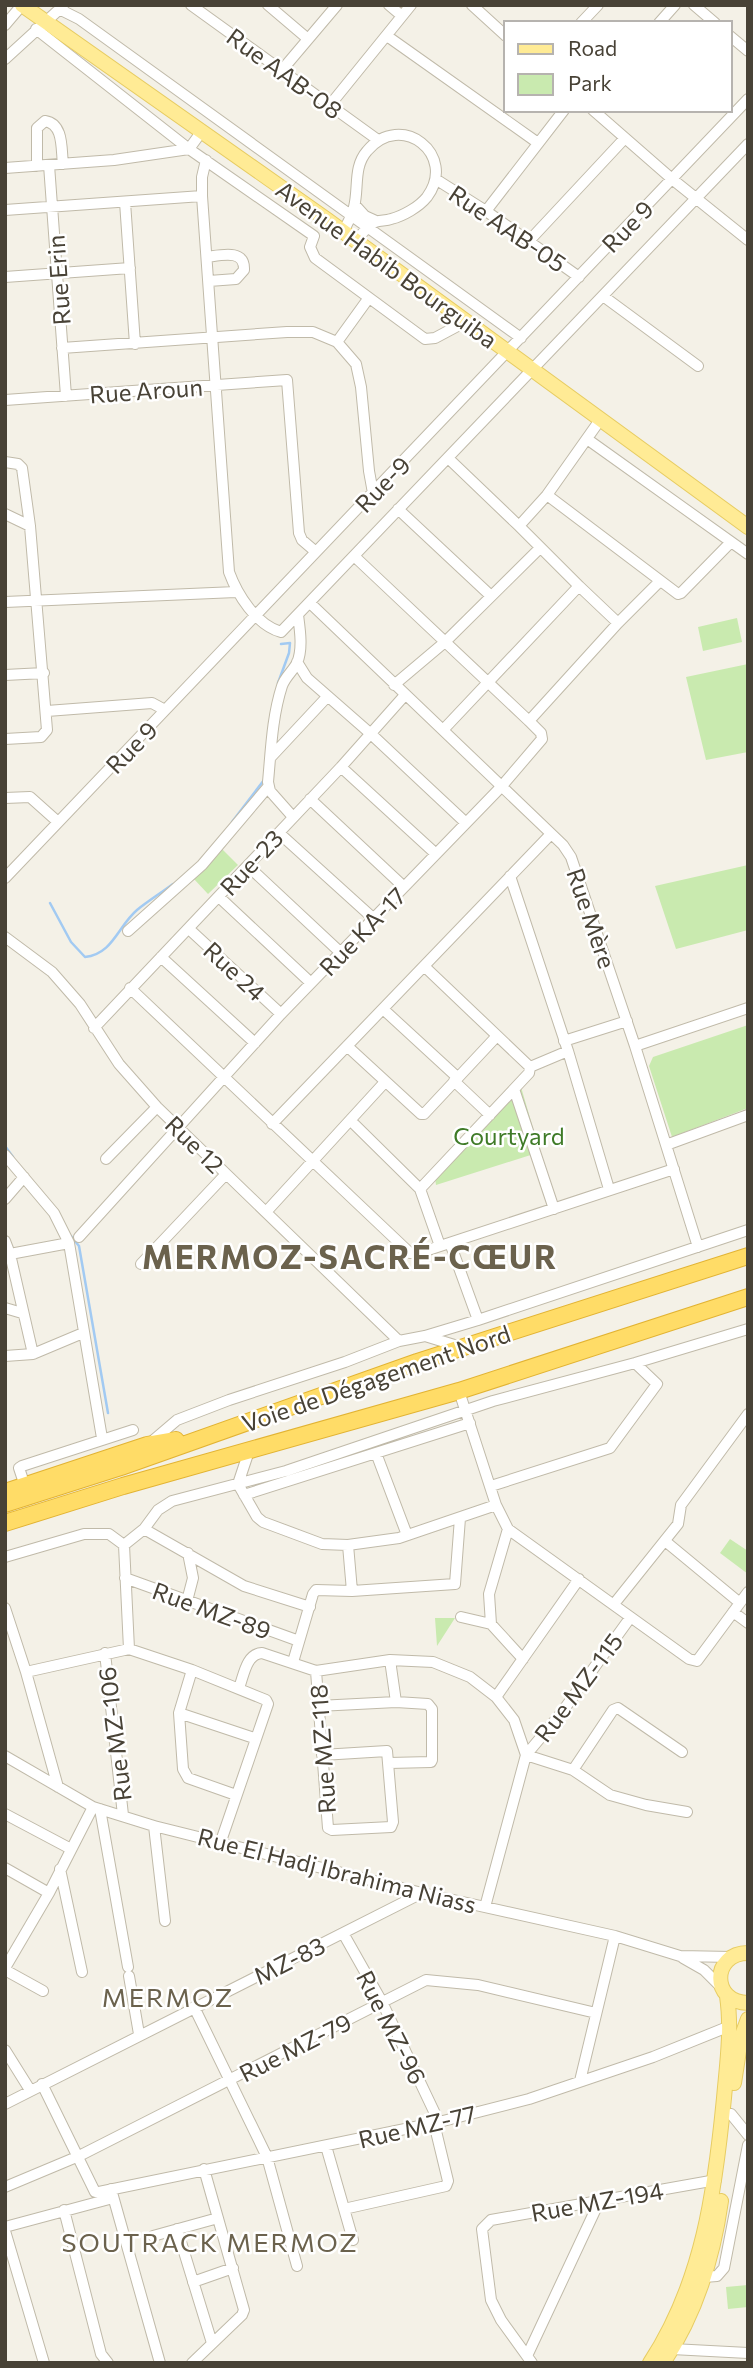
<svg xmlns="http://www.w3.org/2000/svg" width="753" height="2368" viewBox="0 0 753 2368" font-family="Commissioner,sans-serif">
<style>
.green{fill:#c9eaaf}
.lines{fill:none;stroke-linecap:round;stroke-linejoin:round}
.stream{stroke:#a2caf2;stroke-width:2.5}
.minor-casing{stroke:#c0baa9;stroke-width:12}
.major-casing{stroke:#e7cc62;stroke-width:16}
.highway-casing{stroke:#e2b333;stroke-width:18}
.minor{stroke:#fff;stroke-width:10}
.major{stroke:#ffeb95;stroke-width:14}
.highway{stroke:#ffdc67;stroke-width:16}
.labels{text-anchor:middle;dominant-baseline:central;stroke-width:5;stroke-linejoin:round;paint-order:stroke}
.street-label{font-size:24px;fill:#484236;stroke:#fff}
.park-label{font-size:24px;fill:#3f7b27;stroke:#fff}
.neighbourhood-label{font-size:26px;letter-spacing:2px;fill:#6b624d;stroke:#fff}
.district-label{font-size:32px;font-weight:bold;letter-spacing:2px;fill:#6b624d;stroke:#fff}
</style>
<rect width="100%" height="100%" fill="#f4f1e7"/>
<path class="green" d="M737 618 742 642 703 651 698 627Z
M748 664V752L706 760 686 677Z
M222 849 238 865 208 894 193 878Z
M748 865V930L676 949 655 886Z
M748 1025V1108L672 1137 649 1066 653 1057Z
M521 1087 540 1152 436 1185 435 1178Z
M730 1539 748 1551V1574L720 1553Z
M435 1618H455L437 1646Z
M748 2285V2307L728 2309 726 2287Z"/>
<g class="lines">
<path class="stream" d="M278 683 289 653 290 643 281 644
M232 822 264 780
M50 903 71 942 85 957C113 954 118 926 137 910 148 901 161 893 173 884
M5 1146 13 1157
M71 1236 79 1246 108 1413"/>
<g class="minor-casing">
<path id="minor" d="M191 5 378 140
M268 5 308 39
M389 5 402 16
M472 5 506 36
M694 5 715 23
M59 9 79 19 521 338
M581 23 598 5
M659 23 675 5
M5 25 22 5
M36 29 189 149 314 236 310 247 315 258 425 339 435 338 465 322
M387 36 538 143
M730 36 748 51
M5 59 63 6
M282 70 337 5
M330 105 411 5
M593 110 672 179 748 240
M206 160 202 177V196L229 572C237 594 256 625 281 632L748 144
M49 165 66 396
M37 166V128L45 121C64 124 61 149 63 164
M5 168 114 160 189 149 202 131
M437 180 486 211 579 277
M125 202 135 344
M355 205 365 216 376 221
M5 210 202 196
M486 211 564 110
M343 232C347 224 352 216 354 207 359 188 353 167 367 151 401 110 458 155 427 197 419 207 403 216 391 219 386 221 380 220 375 222 367 226 361 235 356 241
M528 242 625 138
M207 257C222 255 245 249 244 270L236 279 209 281
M5 277 130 268
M603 296 698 366
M337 342 368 299
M62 348 287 332H313L337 342 356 364 361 387 369 471 373 493
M5 400 287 380 299 533 302 540 316 552
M587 439 748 554
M448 458 519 526
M5 462 18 464 22 468 30 526 47 730 41 737 5 739
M547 495 678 594 681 593 731 542
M398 509 491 596
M5 514 30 526
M579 586 618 623
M5 602 236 592
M310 603 563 845 571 857 635 1046 698 1247
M297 662 307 678 371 734 466 823
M5 675 44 673
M394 685 445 642 540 548
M47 711 152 703 165 710
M529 721 618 623 659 582
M443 730 579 586 519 526 547 495 600 420
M270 758 327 697
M341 767 436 854
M5 798 30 797 58 822
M310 799 404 887
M293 817 270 791 268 782C271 750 272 717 282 686 285 677 293 671 297 663 303 649 300 630 298 615
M279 833 374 919
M248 866 341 953
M510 876 568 1051 609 1189
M5 878 748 99
M219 897 311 983
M189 929 281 1014
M128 931 202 865 268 787
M5 937 52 972 80 1004 119 1064 157 1107 399 1341
M161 957 255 1043
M425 967 530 1067 568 1051
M130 988 410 1253H419L674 1169
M383 1009 457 1077
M94 1028 341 767 405 695
M564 1041 627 1021
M347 1046 421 1114H424L496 1037
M635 1046 748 1008
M454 1081 490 1115
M514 1089 554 1209
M351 1121 420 1189 440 1246
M272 1124 551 834
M666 1145 748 1115
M5 1155 54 1213 69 1243 102 1438
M106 1159 157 1107
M420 1189 514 1089 529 1073 530 1067
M5 1199 24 1177
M266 1212 385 1082
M79 1237 281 1014 501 787 542 739 541 733 529 721 354 556
M5 1241 10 1254 33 1354
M450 1243 478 1320
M10 1254 69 1243
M141 1264 226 1174
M5 1308 22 1313
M425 1336 461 1347
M5 1356 33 1354 83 1333
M459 1391 496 1505 508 1529 689 1659 697 1661 748 1592
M150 1443 177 1420 229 1400 345 1362 399 1341 425 1336 478 1320 748 1230
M376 1453 407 1535
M247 1457 238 1484 257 1517 263 1522 322 1544 348 1545 399 1538 496 1505
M25 1486 19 1468 22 1466 133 1430
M491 1486 610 1448 657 1384 635 1363
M244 1495 470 1423
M144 1529 244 1586 310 1607
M665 1541 740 1603
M348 1545 352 1591
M5 1557 84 1534H109L124 1545
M125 1578 299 1641
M187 1601 193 1578 188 1553
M614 1604 678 1524 681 1505 748 1414
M5 1608 26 1672 58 1787
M733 1612 748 1623
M461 1617 491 1624 523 1659
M630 1618 562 1712 526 1755 573 1770 610 1795 646 1805 687 1812
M491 1624 489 1594 508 1529
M129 1649 124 1545 144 1529 158 1510 172 1501 286 1471 493 1401 635 1363 748 1329
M105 1653 123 1815
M390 1660 396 1702
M293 1662 313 1594 316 1590 352 1591 455 1584 460 1518
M192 1670 179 1713 183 1769 188 1778 236 1795
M316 1671 328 1828 332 1830 391 1827 393 1822 387 1751 322 1755
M26 1672 129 1649 192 1670 266 1700 268 1704 221 1841
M239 1688C244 1675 246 1654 262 1653L316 1671 390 1660 433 1662 470 1677 496 1697 514 1720 526 1755 485 1907
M496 1697 579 1579
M318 1706 396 1702 428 1704 432 1709V1760L431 1762 389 1763
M179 1713 254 1738
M5 1756 93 1807 154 1826 422 1893 615 1936 680 1956 731 1957
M573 1770 613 1710 618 1708 682 1752
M100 1809 128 1967
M5 1814 71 1849
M154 1826 165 1921
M5 1868 49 1893
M60 1869 82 1972
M343 1933 382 2002 439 2122
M683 1958 704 1970 722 1988
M5 1968 49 1893 93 1807
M5 1970 43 1991
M129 1976 139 2034
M194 2007 267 2157 297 2266
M5 2050 30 2090
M580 2081 615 1936
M42 2084 95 2192H99L439 2122 529 2099 653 2057 730 2026
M5 2104 422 1893
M731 2114 748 2135
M326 2146 353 2240
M5 2187 79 2156 426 1980 478 1985 596 2013
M111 2189 160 2363
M344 2209 446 2186 448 2181 434 2123
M64 2210 101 2354 108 2363
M5 2227 113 2198
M177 2229 212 2343
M5 2231 44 2363
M153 2236 218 2218
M704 2277 717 2276 724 2268 748 2145
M193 2282 233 2268
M672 2349 748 2353
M527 2356 600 2200
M192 2363 242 2315 244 2310 204 2169
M532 2363 501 2320 491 2300 482 2229 491 2220 716 2180"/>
</g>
<g class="major-casing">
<path id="major" d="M22 5 326 219 748 527
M748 1953C711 1953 711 2003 748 2003
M734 2083 741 2038 748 2019
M650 2363C703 2282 715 2191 724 2098 727 2064 732 2030 727 1996
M663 2363C695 2315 713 2258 721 2201"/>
</g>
<g class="highway-casing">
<path id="highway" d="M5 1492 147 1445 176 1440
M5 1504 121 1467 417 1362 748 1256
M5 1523 123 1486 459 1391 748 1297"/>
</g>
<use href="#minor" class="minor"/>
<use href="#major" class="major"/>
<use href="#highway" class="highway"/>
</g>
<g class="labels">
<g class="street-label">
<text transform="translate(285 73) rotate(36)">Rue AAB-08</text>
<text transform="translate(627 226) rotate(-46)">Rue 9</text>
<text transform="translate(508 228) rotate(34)">Rue AAB-05</text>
<text transform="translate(387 264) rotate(36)">Avenue Habib Bourguiba</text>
<text transform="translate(58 280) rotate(-94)">Rue Erin</text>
<text transform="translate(146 390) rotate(-4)">Rue Aroun</text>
<text transform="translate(382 484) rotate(-46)">Rue-9</text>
<text transform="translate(131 747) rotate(-46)">Rue 9</text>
<text transform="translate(251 862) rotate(-47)">Rue-23</text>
<text transform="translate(592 918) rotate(71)">Rue Mère</text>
<text transform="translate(362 931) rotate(-46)">Rue KA-17</text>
<text transform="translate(235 971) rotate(43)">Rue 24</text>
<text transform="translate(195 1144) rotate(44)">Rue 12</text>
<text transform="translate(376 1378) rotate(-19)">Voie de Dégagement Nord</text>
<text transform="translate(212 1610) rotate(20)">Rue MZ-89</text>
<text transform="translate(578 1687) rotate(-53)">Rue MZ-115</text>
<text transform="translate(114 1734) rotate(-97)">Rue MZ-106</text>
<text transform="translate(322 1749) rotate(-94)">Rue MZ-118</text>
<text transform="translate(337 1870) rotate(14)">Rue El Hadj Ibrahima Niass</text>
<text transform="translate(289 1960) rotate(-27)">MZ-83</text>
<text transform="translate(392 2027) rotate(63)">Rue MZ-96</text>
<text transform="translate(295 2047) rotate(-27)">Rue MZ-79</text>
<text transform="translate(417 2126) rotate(-13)">Rue MZ-77</text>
<text transform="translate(597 2201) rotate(-10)">Rue MZ-194</text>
</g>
<g class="park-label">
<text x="509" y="1135">Courtyard</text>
</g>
<g class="neighbourhood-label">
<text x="168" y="1996">MERMOZ</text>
<text x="210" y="2241">SOUTRACK MERMOZ</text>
</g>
<g class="district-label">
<text x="350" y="1256">MERMOZ-SACRÉ-CŒUR</text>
</g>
</g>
<rect width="753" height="2368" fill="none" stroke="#484236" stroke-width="14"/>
<rect x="504" y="21" width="228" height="91" fill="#ffffff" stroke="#b6b3af" stroke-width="2"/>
<rect x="518" y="44" width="35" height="10" fill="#ffeb95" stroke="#b6b3af" stroke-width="2"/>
<text x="568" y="56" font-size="21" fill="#484236">Road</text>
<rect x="518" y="74" width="35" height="21" fill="#c9eaaf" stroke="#b6b3af" stroke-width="2"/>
<text x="568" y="91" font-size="21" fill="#484236">Park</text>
</svg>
